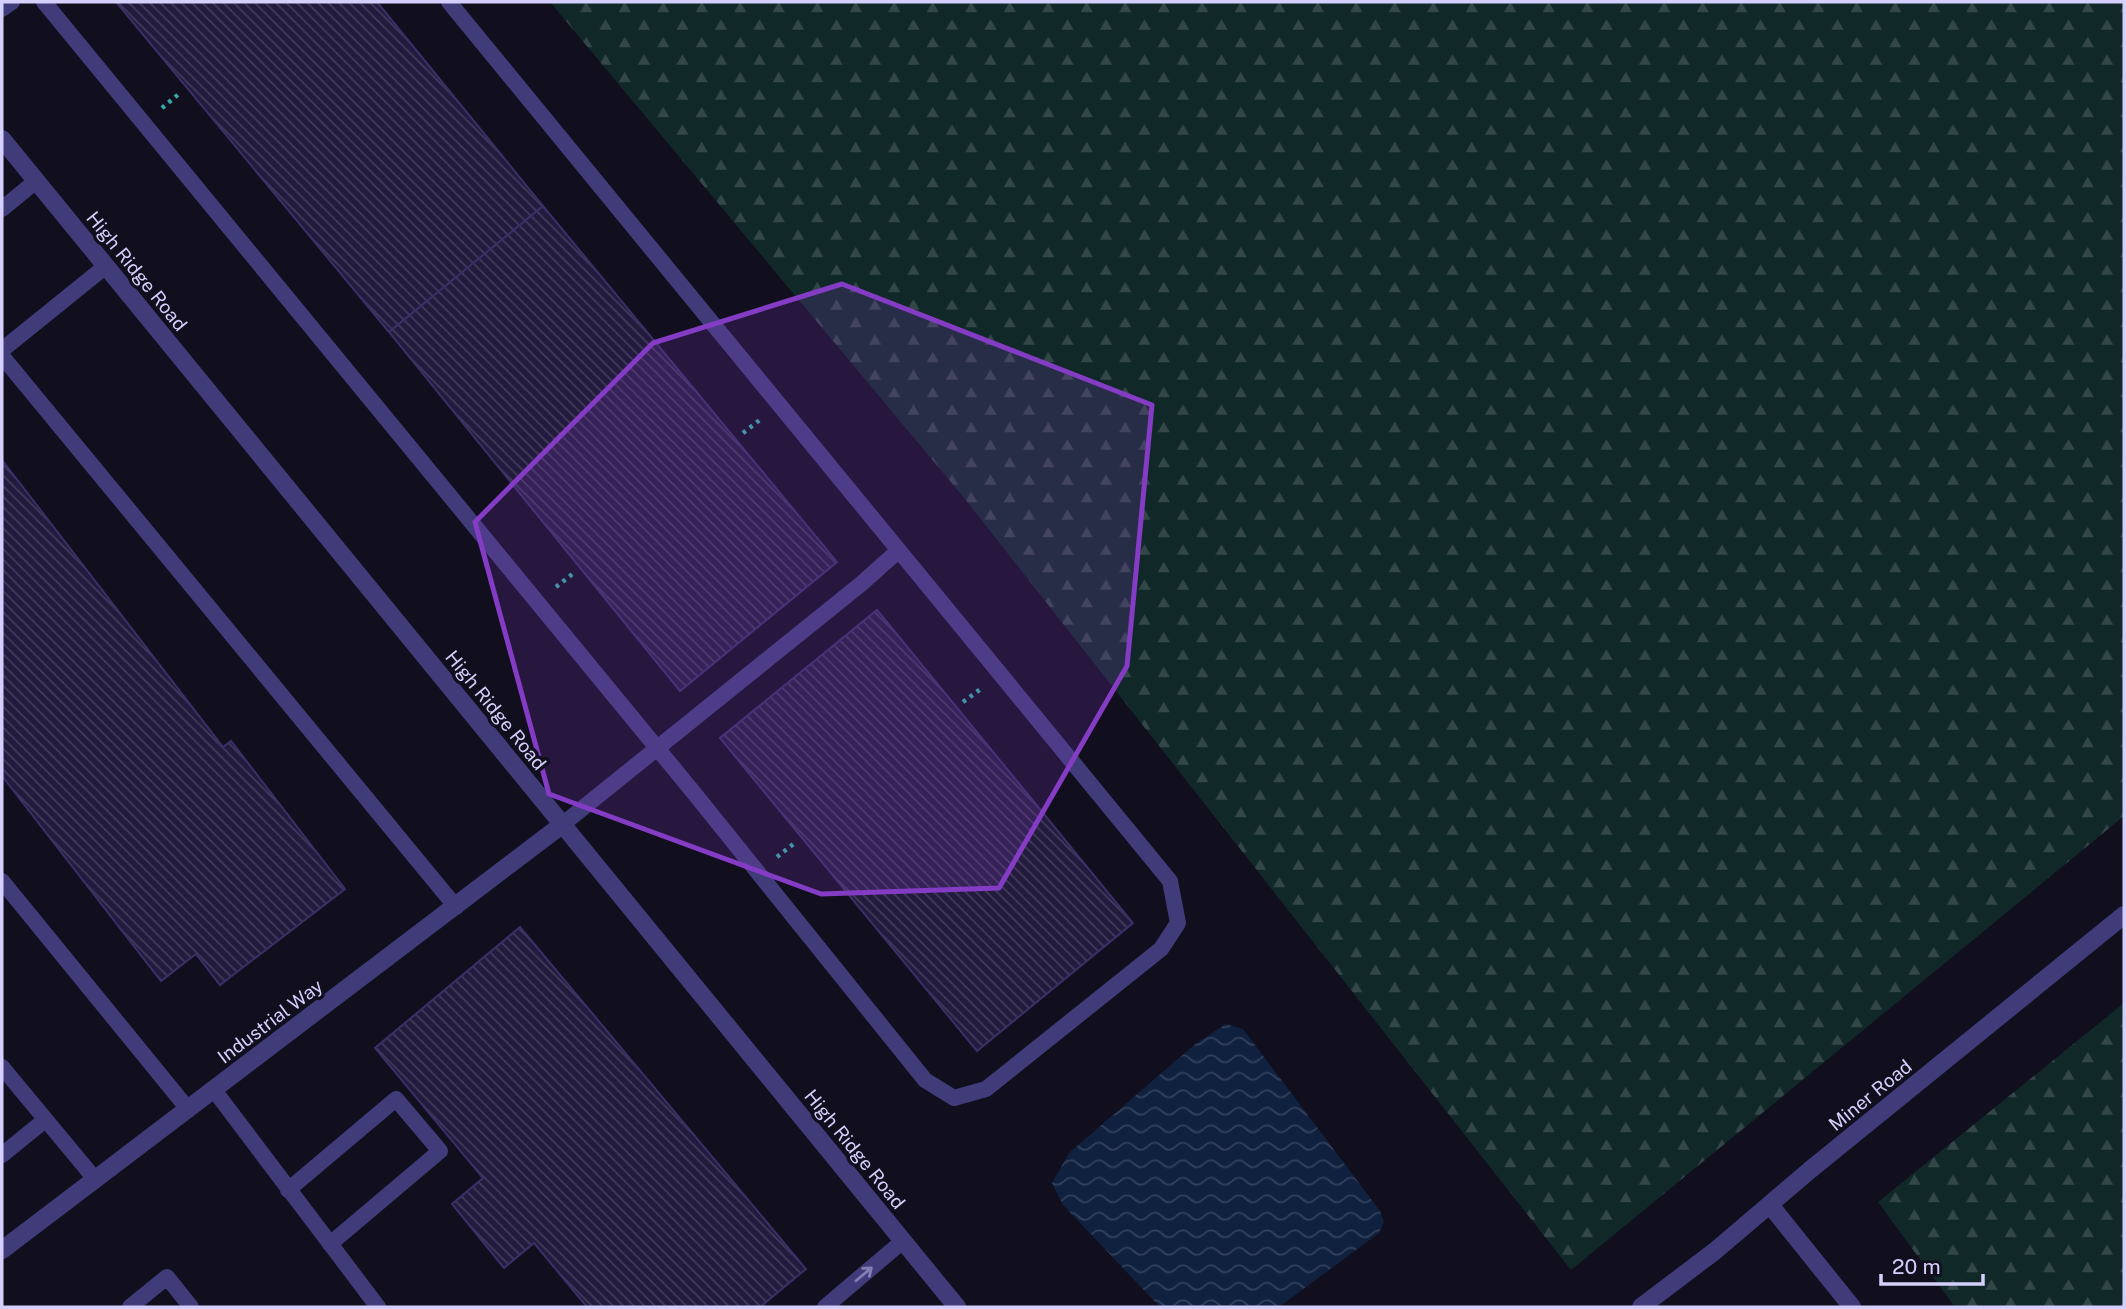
<svg xmlns="http://www.w3.org/2000/svg" width="2126" height="1309" viewBox="0 0 2126 1309" font-family="'Public Sans',sans-serif">
<style>
.forest{fill:url(#forest-firs)}
.water{fill:url(#water-waves)}
.building{fill:url(#building-back-hatch);stroke:#3c2f68;stroke-width:2}
.lines{fill:none;stroke-linecap:round;stroke-linejoin:round}
.path{stroke:#36a8a5;stroke-width:4.5;stroke-dasharray:3.5 5;stroke-linecap:butt}
.service{stroke:#403c7a;stroke-width:16}
.minor{stroke:#403c7a;stroke-width:18}
.tertiary{stroke:#403c7a;stroke-width:18}
.oneway{stroke:#837eb4}
.marked{fill:#843cc5;fill-opacity:0.2;stroke:#843cc5;stroke-width:5;stroke-linejoin:round}
.labels{text-anchor:middle;dominant-baseline:central;stroke-width:7;stroke-linejoin:round;paint-order:stroke}
.street-label{font-size:19px;fill:#d5cffc;stroke:#110e1e}
</style>
<defs>
<pattern id="forest-firs" width="22" height="20" patternUnits="userSpaceOnUse" patternTransform="scale(1.75)"><rect width="22" height="20" fill="#112828"/><path d="M5 1l3.5 6h-7zM16 11l3.5 6h-7z" fill="#334648"/></pattern>
<pattern id="water-waves" width="16" height="10" patternUnits="userSpaceOnUse" patternTransform="scale(1.75)"><rect width="16" height="10" fill="#102140"/><path d="M0 5q4-4 8 0t8 0" fill="none" stroke="#32405c"/></pattern>
<pattern id="building-back-hatch" width="6" height="6" patternUnits="userSpaceOnUse" patternTransform="scale(1.75)"><rect width="6" height="6" fill="#231b3e"/><path d="M-1 5l2 2M0 0l6 6M5-1l2 2" fill="none" stroke="#423b5b"/></pattern>
</defs>
<rect width="100%" height="100%" fill="#110e1e"/>
<path class="forest" d="M550 2H2124V816L1571 1270 965 499Z
M2124 1003V1307H1955L1878 1202Z"/>
<path class="water" d="M1226 1024 1243 1029 1380 1211 1384 1222 1379 1233 1279 1307H1160L1063 1205 1052 1183 1069 1153 1194 1045Z"/>
<path class="building" d="M116 2H377L543 206 389 332Z
M543 206 837 562 680 691 389 332Z
M2 460 223 747 231 741 345 889 220 985 196 954 161 981 2 776Z
M877 610 1133 923 977 1051 720 738Z
M520 927 806 1269 760 1307H587L534 1243 504 1268 452 1204 483 1178 375 1048Z"/>
<g class="lines">
<path class="path" d="M162 108 180 93
M743 433 761 419
M556 587 575 572
M963 702 982 688
M777 857 796 842"/>
<path class="service" d="M44 2 694 793 925 1080 954 1098 986 1089 1161 949 1178 923 1170 881 449 2
M2 9 12 2
M2 209 36 181
M2 350 106 266
M2 356 456 907
M563 824 861 584 898 551
M2 881 188 1109
M2 1067 95 1179
M214 1090 378 1307
M2 1155 45 1120
M288 1190 396 1099 440 1151 330 1244
M130 1307 167 1277 191 1307
M825 1307 903 1241"/>
<path class="minor" d="M1770 1205 1852 1307
M2 1250 563 824"/>
<path class="tertiary" d="M2 139 957 1307
M1641 1307 1715 1251 1810 1170 2124 915"/>
</g>
<defs><path id="oneway-shaft" d="M-6 0H5M1.5-3L5.5 0L1.5 3" fill="none" stroke-width="1.6" stroke-linecap="round" stroke-linejoin="round" transform="scale(1.75)"/></defs>
<use class="oneway" href="#oneway-shaft" transform="translate(864 1274) rotate(-40)"/>
<path class="marked" d="M842 284 1152 405 1127 666 999 888 821 894 549 794 475 522 653 343Z"/>
<g class="labels">
<g class="street-label">
<text transform="translate(137 271) rotate(51)">High Ridge Road</text>
<text transform="translate(496 710) rotate(51)">High Ridge Road</text>
<text transform="translate(270 1021) rotate(-37)">Industrial Way</text>
<text transform="translate(1870 1095) rotate(-39)">Miner Road</text>
<text transform="translate(855 1149) rotate(51)">High Ridge Road</text>
</g>
</g>
<rect width="2126" height="1309" fill="none" stroke="#d5cffc" stroke-width="7"/>
<path d="M1881 1274v10h102v-10" fill="none" stroke="#d5cffc" stroke-width="3.5"/>
<text x="1892" y="1274" font-size="21" fill="#d5cffc" stroke="#110e1e" stroke-width="5" paint-order="stroke">20 m</text>
</svg>
